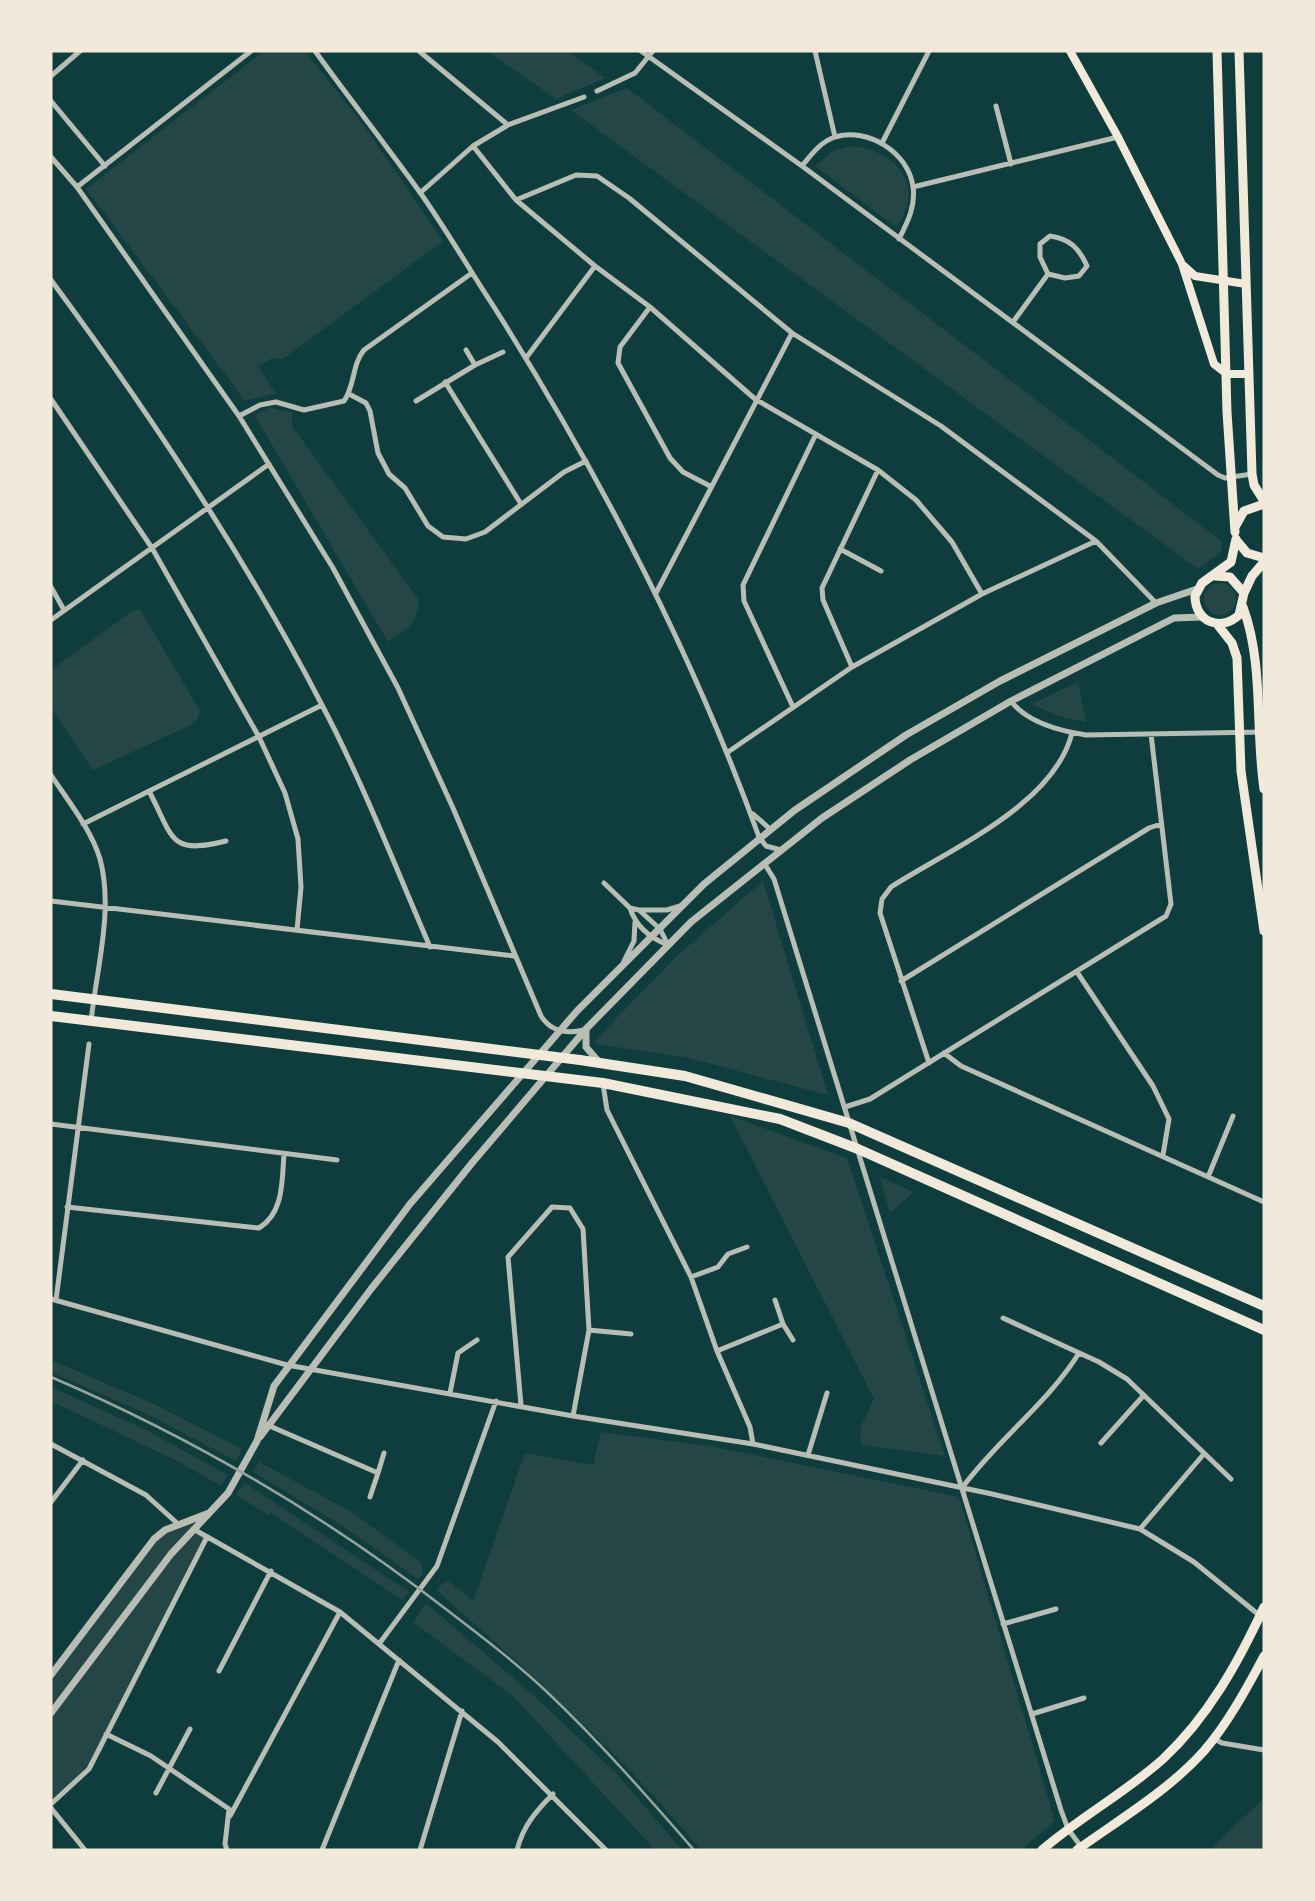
<svg xmlns="http://www.w3.org/2000/svg" width="1315" height="1901" viewBox="0 0 1315 1901" font-family="Rubik,sans-serif">
<style>
.green{fill:#244646}
.lines{fill:none;stroke-linecap:round;stroke-linejoin:round}
.minor{stroke:#b8beb3;stroke-width:5}
.tertiary{stroke:#b8beb3;stroke-width:7}
.secondary{stroke:#f1e9da;stroke-width:8}
.primary{stroke:#f1e9da;stroke-width:9}
.trunk{stroke:#f1e9da;stroke-width:10}
.rail{stroke:#97a49c;stroke-width:2.5}
</style>
<rect width="100%" height="100%" fill="#0f3d3e"/>
<path class="green" d="M264 51H305L365 127 443 241 283 359 272 358 258 367 276 393 245 401 86 189Z
M487 51H568L605 78 556 99Z
M627 88 1220 540 1223 550 1198 569 571 110Z
M851 146C896 150 927 186 896 227L815 166 833 151Z
M269 407 292 413V426L419 600C419 623 405 630 388 642L255 416Z
M1204 599a16 16 0 1 1 32 0a16 16 0 1 1-32 0Z
M140 609 200 711 197 720 191 725 93 770 51 708V670L134 610Z
M1078 682 1086 722 1058 716 1032 704Z
M763 881 828 1095 689 1058 596 1044V1039L679 954Z
M730 1116 847 1158 945 1456 861 1445 860 1428 874 1399Z
M880 1177 914 1192 890 1213Z
M51 1360 156 1405 242 1449 236 1461 151 1416 51 1372Z
M51 1387 144 1429 228 1475 221 1486 179 1462 51 1401Z
M601 1432 710 1446 959 1497 1055 1821 1021 1850H701C621 1754 530 1672 436 1590L447 1580 473 1601 525 1453 593 1465Z
M259 1462 350 1511 422 1563 423 1573 418 1579 341 1525 253 1472Z
M245 1483 409 1592 402 1600 271 1513 269 1515 236 1495Z
M213 1511 196 1529 207 1537 89 1769 51 1804V1675L165 1529Z
M426 1603 533 1695 616 1773 682 1850H655L514 1697 413 1622Z
M1264 1798V1850H1210Z"/>
<g class="lines">
<path class="minor" d="M315 51C349 98 385 144 419 191 446 229 469 269 494 307 600 475 692 651 759 837L766 846 781 850
M419 51 508 125
M641 51 802 166 1218 475 1225 478 1252 474
M815 51 835 137
M51 76 80 51
M597 91 635 73 653 51
M51 101 105 166
M996 106 1011 164
M882 143 929 51
M473 146 516 200 595 266 650 307 755 399 878 470 916 500 952 542 982 594
M51 157 77 187 239 416 333 568 398 688 453 808 541 1016C551 1032 567 1034 584 1030
M802 166C811 155 820 142 835 137 868 127 909 153 913 187 916 206 907 223 899 239
M77 187 251 51
M913 187 1118 137
M420 193 473 146 508 125 584 97
M516 200 576 175 597 176 629 198 792 333 941 426 1096 541 1156 603
M51 280C151 415 244 555 322 705 363 783 395 866 430 947
M650 307 620 347 618 363 670 458 683 472 710 486
M1013 322 1048 274 1040 257V244L1050 236C1070 239 1079 248 1087 266L1079 276 1065 278 1048 274
M466 350 475 365
M526 358 595 266
M445 382 521 504
M349 394 366 403 370 411 378 453 389 474 405 488 428 526 443 537 466 539 485 532 564 472 586 461
M51 399 152 548 259 737 285 793 298 839 301 887 297 930
M416 401 475 365 503 352
M239 416 260 405 276 402 304 410 344 401C355 386 352 364 364 350L472 273
M840 549 881 571
M51 587 64 610
M656 593 792 333
M51 620 269 464
M852 667 823 600 822 588 878 470
M1011 701C1027 723 1060 731 1086 735L1264 732
M793 707 744 601 743 585 816 434
M728 752 852 667 982 594 1096 541
M51 775C68 801 91 829 100 859 114 910 96 971 91 1022
M150 793C174 839 169 855 226 841
M753 814 770 829
M83 824 322 705
M764 863 774 879 1061 1810 1068 1829 1082 1848
M604 883 630 908 639 910 660 929 668 945
M51 901 514 956
M630 908C636 927 650 938 668 945
M639 910H667L680 906
M624 961 634 941 635 922
M1077 972 1153 1086 1169 1119 1163 1155
M901 981 1149 828 1161 824
M944 1053 961 1066 1264 1202
M929 1063 880 913 882 899 891 887C950 849 1054 805 1072 733
M603 1084 607 1110 691 1277 717 1351 750 1427 753 1444
M845 1107 870 1099 1166 916 1171 904 1151 734
M51 1124 337 1160
M1208 1177 1233 1116
M67 1207 259 1228C284 1213 282 1180 284 1154
M691 1277 718 1267 728 1254 747 1247
M51 1299 287 1365 573 1416 753 1444 992 1494 1140 1529 1194 1562 1264 1619
M56 1300 89 1044
M1003 1318 1099 1362 1127 1379 1231 1479
M783 1324 793 1340
M589 1330 631 1334
M717 1351 783 1324 775 1300
M450 1393 458 1353 477 1340
M521 1405 508 1257 552 1207 570 1208 583 1229 589 1330 573 1416
M265 1424 378 1473 384 1453
M1101 1443 1144 1395
M51 1444 146 1495 178 1524
M808 1455 827 1393
M962 1488C997 1440 1048 1403 1079 1353
M370 1497 378 1473
M51 1502 83 1460
M1140 1529 1203 1455
M195 1530 340 1612 498 1742 606 1850
M1003 1624 1056 1609
M379 1644 437 1566 496 1401
M219 1671 271 1571
M1032 1714 1084 1698
M106 1734 151 1756 229 1809 225 1844 227 1850
M1213 1738 1222 1743 1264 1750
M156 1793 190 1729
M51 1804 89 1769 207 1537
M51 1808 85 1850
M230 1816 340 1612
M322 1850 399 1660
M420 1850 462 1711
M517 1850C523 1826 536 1811 553 1794"/>
<path class="tertiary" d="M586 1030V1047L599 1062
M260 1437 371 1289 472 1163 586 1029 691 922 822 818 910 760 1011 701 1174 618 1202 617
M51 1675 154 1539 165 1530 209 1513
M51 1713 171 1554 228 1493 257 1441 274 1386 410 1204 577 1011 704 884 795 810 906 735 1000 681 1156 603 1197 589"/>
<path class="secondary" d="M1070 51 1118 137 1182 264 1214 364 1227 374H1249
M1184 266 1195 276 1246 284"/>
<path class="primary" d="M1217 51 1227 412 1235 532
M1239 51 1252 474 1254 485 1264 501
M1235 527 1244 511 1264 504
M1237 541 1247 553 1264 558
M1215 576 1230 577 1244 593 1239 615C1221 632 1195 622 1195 596L1202 583 1231 562 1236 539
M1244 593 1252 576 1264 562
M1243 607C1264 664 1255 729 1264 789
M1217 624 1232 643 1237 658 1241 771 1264 931
M1042 1850C1080 1817 1125 1793 1163 1759 1208 1717 1238 1663 1264 1607
M1077 1850C1120 1819 1168 1791 1204 1751 1228 1723 1247 1688 1264 1656"/>
<path class="trunk" d="M51 994 580 1060 685 1076 849 1123 1264 1306
M51 1016 603 1083 780 1119 858 1149 1264 1330"/>
<path class="rail" d="M51 1377C193 1438 325 1515 447 1610 481 1636 515 1662 546 1691 599 1741 646 1795 694 1850"/>
</g>
<rect width="1315" height="1901" fill="none" stroke="#f1e9da" stroke-width="105"/>
</svg>
